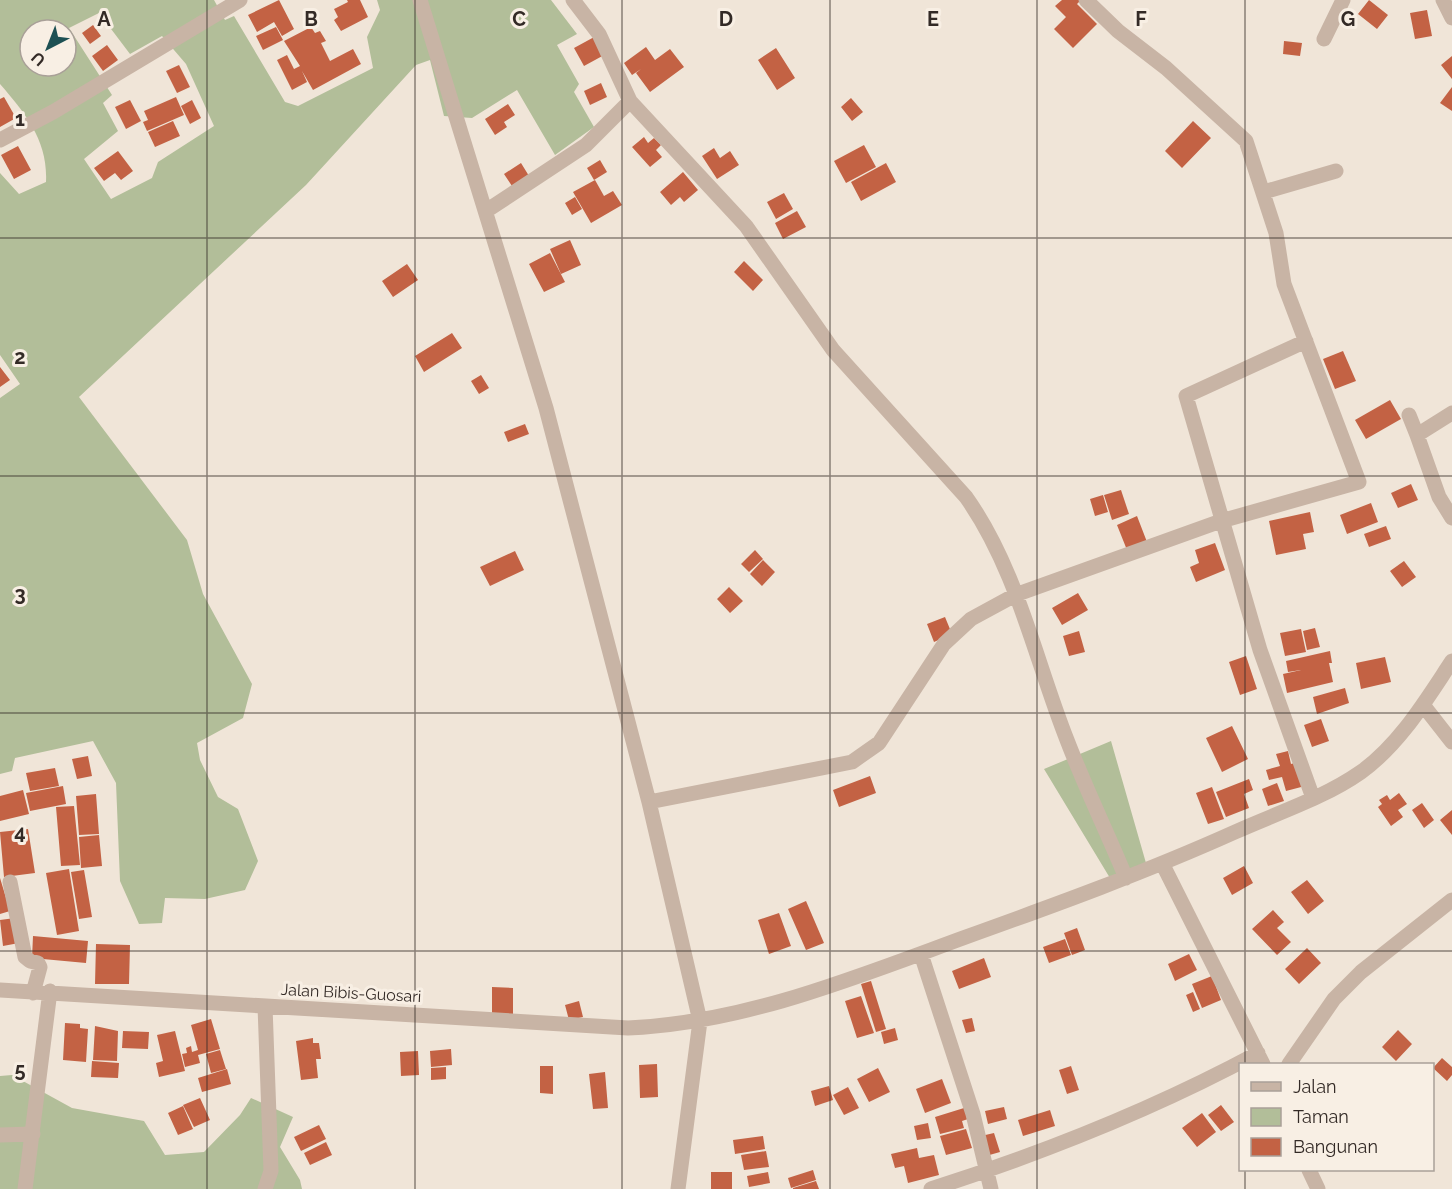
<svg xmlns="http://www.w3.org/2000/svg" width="1452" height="1189" viewBox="0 0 1452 1189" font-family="Raleway,sans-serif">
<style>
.green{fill:#b2be99;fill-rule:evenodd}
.building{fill:#c36244}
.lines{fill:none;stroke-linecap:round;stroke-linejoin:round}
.minor{stroke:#c8b4a5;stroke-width:15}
.grid{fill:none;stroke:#332a26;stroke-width:1.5;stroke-opacity:0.55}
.labels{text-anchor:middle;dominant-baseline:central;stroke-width:6;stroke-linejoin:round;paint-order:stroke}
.street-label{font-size:16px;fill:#332a26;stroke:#f8efe4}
.grid-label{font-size:20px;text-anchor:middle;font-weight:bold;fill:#332a26;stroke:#f8efe4;stroke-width:6;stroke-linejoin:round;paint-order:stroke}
</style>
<rect width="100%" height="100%" fill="#f0e5d8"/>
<path class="green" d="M0 0H214L225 20 234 16 285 102 298 106 373 68 367 37 380 10 377 0H551L577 34 557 45 579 84 574 92 594 127 555 155 517 90 472 118 444 116 430 60 416 65 306 185 79 397 187 540 203 594 252 684 243 718 197 743 200 760 218 797 238 809 258 861 245 890 205 899 165 898 162 923 139 924 120 881 116 783 93 741 15 758 12 771 0 774V398L20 384 0 355V173L19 194 46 182C48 141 26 114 0 84ZM99 13 130 54 162 36 186 64 214 126 158 162 152 178 111 199 84 159 118 131 103 103 112 95 69 28ZM30 30H66V66H30Z
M1111 741 1148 870 1113 883 1044 769Z
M12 1075 72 1108 144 1121 165 1155 204 1152 240 1115 251 1098 293 1117 280 1147 300 1180 302 1189H0V1076Z"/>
<path class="building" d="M279 0 294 29 282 36 274 22 257 32 248 15Z
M347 0H360L368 17 341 31 334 20 338 17 334 9 348 2Z
M1062 0H1081L1077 4 1097 24 1073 48 1054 29 1066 17 1055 6Z
M1369 0 1388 15 1377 29 1358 14Z
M1427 10 1432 36 1415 39 1410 13Z
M93 25 101 36 90 44 82 33Z
M276 27 283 40 263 50 256 36Z
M311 27 315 33 320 31 326 41 321 43 330 61 353 49 361 64 313 90 302 71 307 82 292 90 277 60 287 55 294 69 300 66 284 41Z
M596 36 606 54 584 66 574 48Z
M1284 41 1302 43 1300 56 1283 54Z
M107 45 118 60 103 71 92 56Z
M646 47 655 60 670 49 684 67 650 92 636 73 641 69 632 75 624 63Z
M776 48 795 78 777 90 758 60Z
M1452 56V79L1441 65Z
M179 65 190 87 177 93 166 71Z
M601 83 607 97 590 105 584 91Z
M1452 87V111L1440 103Z
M4 97 16 118 0 127V99Z
M176 97 184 115 147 131 143 122 148 120 144 111Z
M851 98 863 112 852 121 841 107Z
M130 100 141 121 126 129 115 107Z
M192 100 201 118 190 124 181 106Z
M508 104 515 115 504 122 507 127 495 135 485 119Z
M173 121 180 136 155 147 148 132Z
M1193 121 1211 138 1182 168 1165 151Z
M644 137 648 143 654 138 661 145 656 150 662 157 650 167 632 147Z
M864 145 876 167 846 183 834 161Z
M18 146 31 170 14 179 1 155Z
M714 148 720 158 730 151 739 165 717 179 702 156Z
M118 151 133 171 121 180 115 173 104 181 94 168Z
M600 160 607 172 594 180 587 168Z
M521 163 529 176 512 186 504 174Z
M886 163 896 182 861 201 851 182Z
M683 172 698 190 684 202 680 197 671 205 660 192Z
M595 180 604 196 613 191 622 205 591 223 573 192Z
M784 193 793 209 776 219 767 202Z
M575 197 582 209 572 215 565 203Z
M797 211 806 227 783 239 775 223Z
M570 240 581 265 561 274 550 249Z
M550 253 565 282 544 292 529 264Z
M744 261 763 280 753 291 734 272Z
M407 264 418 280 393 297 382 281Z
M452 333 462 348 424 372 415 356Z
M1343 351 1356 381 1335 389 1323 359Z
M0 367 10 380 0 387Z
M481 375 489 388 479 394 471 381Z
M1390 400 1401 419 1366 439 1355 420Z
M525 424 529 434 508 442 504 432Z
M1411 484 1418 500 1398 508 1391 493Z
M1121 490 1129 514 1112 520 1104 495Z
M1103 495 1108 512 1095 516 1090 499Z
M1371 503 1378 522 1347 534 1340 515Z
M1310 512 1314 532 1303 534 1306 549 1276 555 1269 521Z
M1137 516 1147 542 1127 550 1117 525Z
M1386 526 1391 539 1369 547 1364 534Z
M1215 543 1225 570 1196 582 1190 567 1199 563 1195 550Z
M755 550 763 559 749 572 741 564Z
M515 551 524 570 490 586 480 567Z
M763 560 775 572 762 586 750 574Z
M1404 561 1416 577 1402 587 1390 571Z
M729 587 743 601 730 613 717 599Z
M1078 593 1088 610 1062 625 1052 608Z
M945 617 952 634 934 642 927 624Z
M1315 628 1320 647 1307 650 1303 631Z
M1301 629 1306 652 1285 656 1280 633Z
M1079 631 1085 652 1069 656 1063 636Z
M1330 651 1332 663H1329L1333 682 1287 693 1283 674 1301 670 1288 672 1286 661Z
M1246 656 1257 689 1240 695 1229 662Z
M1385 657 1391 682 1361 689 1356 663Z
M1345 688 1349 703 1317 714 1313 697Z
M1321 719 1329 741 1312 747 1304 725Z
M1232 726 1248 759 1222 772 1206 738Z
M1288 751 1291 764 1298 762 1305 786 1286 791 1282 777 1269 780 1266 770 1280 766 1276 754Z
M88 756 92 776 77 779 72 759Z
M55 768 59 786 30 791 26 773Z
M870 776 876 793 839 807 833 790Z
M1249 779 1253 790 1244 794 1249 808 1226 817 1216 792Z
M1277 783 1284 801 1268 806 1262 789Z
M63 786 66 804 30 811 26 793Z
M1212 787 1224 819 1208 824 1196 793Z
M23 790 29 814 0 821V796Z
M1399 793 1407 804 1398 810 1403 817 1391 826 1378 807 1382 804 1379 800 1387 795 1390 800Z
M96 794 99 834 79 835 76 796Z
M1422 803 1434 820 1424 828 1412 810Z
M74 806 80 865 61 866 56 807Z
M1452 810V835L1440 820Z
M28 829 35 873 4 877 0 832Z
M99 835 102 866 81 868 79 837Z
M1244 866 1253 883 1232 895 1223 878Z
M69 869 79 931 57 935 46 873Z
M84 870 92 917 79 919 71 872Z
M0 878 10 911 0 914Z
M1307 880 1324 901 1308 914 1291 892Z
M806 901 824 943 806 950 788 909Z
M1273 910 1284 922 1277 928 1291 942 1277 955 1252 929Z
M779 913 791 946 769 954 758 920Z
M15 918 19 943 3 946 0 920Z
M1077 928 1085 950 1072 955 1064 933Z
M33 936 88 941 86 963 32 958Z
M1065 939 1071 955 1049 963 1043 947Z
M96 944 130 945 129 984H95Z
M1307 948 1321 963 1299 984 1285 969Z
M1189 954 1197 970 1175 981 1168 964Z
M984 958 991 977 959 989 952 971Z
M1212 976 1221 1000 1202 1008 1192 984Z
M871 981 886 1029 876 1032 861 984Z
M492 987 513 988V1015H492Z
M1193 992 1200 1009 1193 1012 1186 995Z
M861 996 874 1033 857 1038 845 1001Z
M579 1001 583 1017 569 1020 565 1005Z
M972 1018 975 1031 966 1033 962 1020Z
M211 1019 220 1049 198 1055 200 1063 185 1067 182 1054 187 1053 186 1048 191 1046 192 1052 198 1050 191 1025Z
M65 1023 80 1024V1028L88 1029 86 1062 63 1060Z
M95 1026 118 1031 117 1061 93 1060Z
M895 1028 898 1040 884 1044 881 1032Z
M1398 1030 1412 1044 1396 1061 1382 1047Z
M123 1031 149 1032 148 1049 122 1048Z
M175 1031 185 1071 159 1077 156 1063 163 1061 157 1035Z
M313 1038V1043H319L321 1059H316L318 1078 301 1080 296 1041Z
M451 1049 452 1065 431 1067 430 1051Z
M220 1050 226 1069 211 1073 206 1054Z
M418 1051 419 1075 401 1076 400 1052Z
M1442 1058 1452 1067V1075L1447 1081 1433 1068Z
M92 1061 119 1063 118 1078 91 1077Z
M657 1064 658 1097 640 1098 639 1065Z
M540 1066H553V1094L540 1093Z
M1071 1066 1079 1090 1067 1094 1059 1070Z
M446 1067V1079L431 1080V1068Z
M878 1068 890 1092 869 1102 857 1079Z
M227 1069 231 1084 202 1092 198 1078Z
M605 1072 608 1108 593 1109 589 1074Z
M942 1079 951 1103 925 1113 916 1089Z
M829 1086 833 1100 815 1106 811 1091Z
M848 1087 859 1108 844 1115 833 1095Z
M200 1098 210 1120 194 1127 183 1105Z
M1221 1105 1234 1122 1221 1131 1208 1115Z
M183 1106 193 1129 178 1135 168 1113Z
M1004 1107 1007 1119 988 1124 985 1111Z
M964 1108 968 1119 962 1121 964 1128 940 1134 935 1117Z
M1050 1110 1055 1126 1023 1136 1018 1120Z
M1202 1113 1216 1132 1197 1147 1182 1128Z
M928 1123 931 1138 917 1140 914 1126Z
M319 1125 326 1139 301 1151 294 1137Z
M966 1129 972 1148 946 1155 940 1136Z
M994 1133 1000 1152 986 1156 981 1136Z
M763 1136 765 1149 735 1154 733 1140Z
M326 1142 332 1155 310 1165 304 1153Z
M917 1148 919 1158 934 1155 939 1175 908 1183 904 1166 895 1168 891 1154Z
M766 1151 769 1167 744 1170 741 1155Z
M813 1170 816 1180 791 1188 788 1178Z
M711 1172H732V1189H711Z
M768 1172 770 1183 749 1187 747 1176Z
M816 1181 819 1189H793V1188Z"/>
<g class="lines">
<path class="minor" d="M420 0 546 408 649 802 700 1021 678 1189
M573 0 599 34 630 101 746 226 833 350 966 497C1017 569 1035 659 1067 740 1085 787 1107 832 1126 878
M1443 0 1452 18
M1324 39 1343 0
M0 140 53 112 240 0
M1264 192 1336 171
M486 211 586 145 630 101
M1306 341 1186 396 1260 650 1313 798
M1452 413 1417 435 1439 497 1452 518
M1409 415 1417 435
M1423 705 1452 742
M649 802 852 762 879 743 944 644 971 619 1015 595 1221 521 1359 482 1284 284 1276 233 1246 141 1166 68 1118 31 1086 0
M1163 865 1263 1064
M10 882 25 957 30 961 38 963 40 967 33 993
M921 954 973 1114 991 1189
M0 990 628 1028C744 1023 854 978 963 938 1055 905 1146 872 1235 832 1277 813 1324 798 1361 772 1400 744 1426 700 1452 661
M1289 1064 1334 999 1361 972 1452 900
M0 1135 33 1134
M1309 1170 1318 1189
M25 1189 50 991
M265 1189 271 1171 265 1006
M931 1189C1043 1153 1154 1109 1258 1053"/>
</g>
<path class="grid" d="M207 0V1189M415 0V1189M622 0V1189M830 0V1189M1037 0V1189M1245 0V1064M0 238H1452M0 476H1452M0 713H1452M0 951H1452M1245 1170V1189"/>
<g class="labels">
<g class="street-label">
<text transform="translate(351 993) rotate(3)">Jalan Bibis-Guosari</text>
</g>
</g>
<g class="grid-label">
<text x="104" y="26">A</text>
<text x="311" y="26">B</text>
<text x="519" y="26">C</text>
<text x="726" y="26">D</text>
<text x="933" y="26">E</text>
<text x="1141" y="26">F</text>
<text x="1348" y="26">G</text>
<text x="20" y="126">1</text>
<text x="20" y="364">2</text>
<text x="20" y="601">3</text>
<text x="20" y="839">4</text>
<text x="20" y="1077">5</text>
</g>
<rect x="1239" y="1063" width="195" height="108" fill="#f8efe4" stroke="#a9a098" stroke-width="1.5"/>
<rect x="1251" y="1082" width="30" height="9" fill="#c8b4a5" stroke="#a9a098" stroke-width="1.5"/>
<text x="1293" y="1093" font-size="18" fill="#332a26">Jalan</text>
<rect x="1251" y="1108" width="30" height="18" fill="#b2be99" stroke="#a9a098" stroke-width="1.5"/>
<text x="1293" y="1123" font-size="18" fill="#332a26">Taman</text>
<rect x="1251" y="1138" width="30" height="18" fill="#c36244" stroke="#a9a098" stroke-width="1.5"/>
<text x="1293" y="1153" font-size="18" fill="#332a26">Bangunan</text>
<g transform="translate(48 48) rotate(222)"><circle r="28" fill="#f8efe4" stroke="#a9a098" stroke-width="1.5"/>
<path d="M0-4.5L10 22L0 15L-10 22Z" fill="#1d5053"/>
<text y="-9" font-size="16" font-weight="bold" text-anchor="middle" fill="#332a26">U</text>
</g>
</svg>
